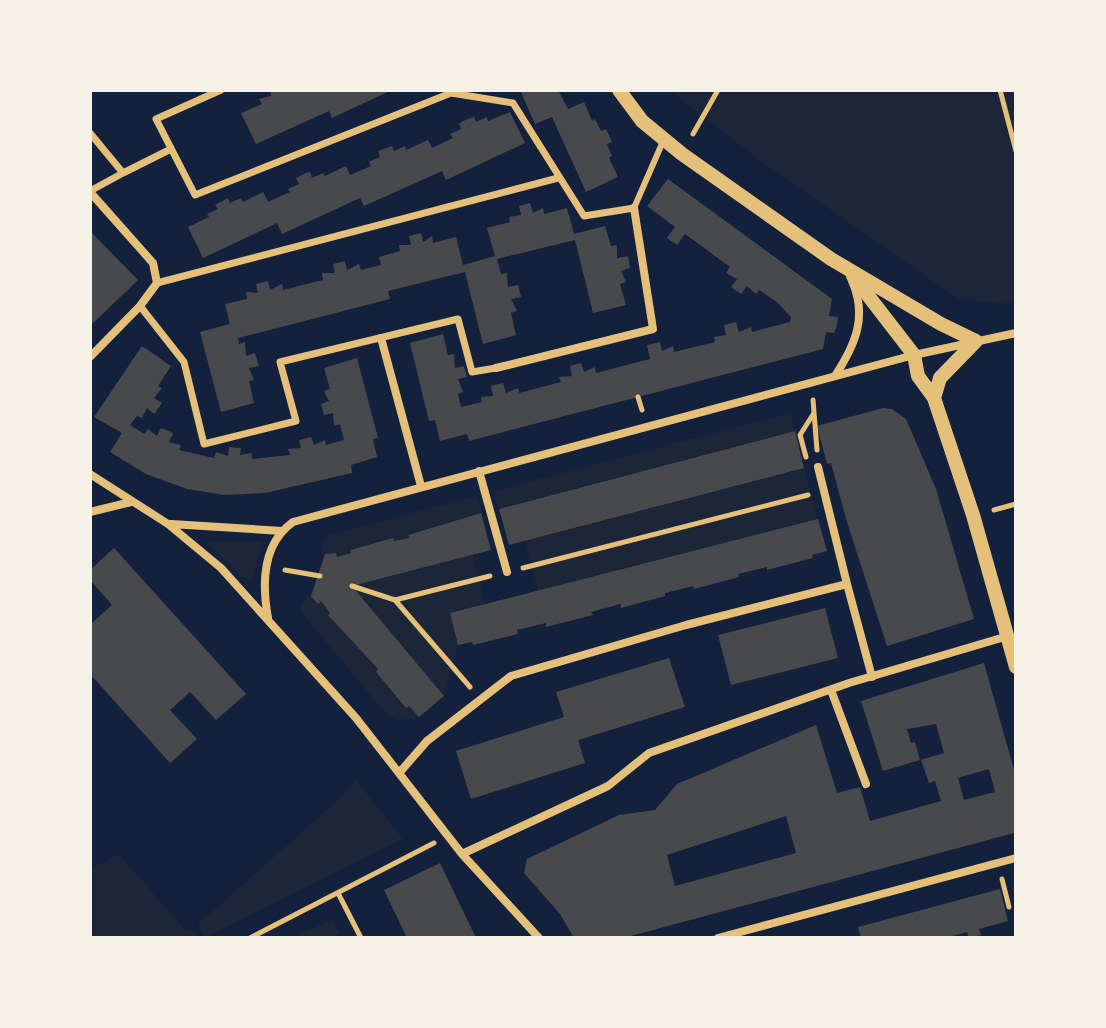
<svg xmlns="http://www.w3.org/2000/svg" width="1106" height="1028" viewBox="0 0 1106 1028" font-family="Arial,sans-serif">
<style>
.green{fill:#1d2539}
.building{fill:#48494c;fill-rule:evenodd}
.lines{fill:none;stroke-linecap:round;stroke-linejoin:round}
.path{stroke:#e5c07b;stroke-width:5}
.service{stroke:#e5c07b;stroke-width:6}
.pedestrian{stroke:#e5c07b;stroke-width:7}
.minor{stroke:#e5c07b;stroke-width:8}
.tertiary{stroke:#e5c07b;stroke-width:14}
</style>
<rect width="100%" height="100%" fill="#14213d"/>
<path class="green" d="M669 90H1016V302L1000 304 957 298 758 159Z
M790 413 795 431 498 509 494 491Z
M804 468 818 519 538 591 525 541Z
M477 496 482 513 408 534 409 538 394 541 393 538 351 549V553L337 557 336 553 325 554 321 546 328 535Z
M208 541H263L251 584 207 543Z
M473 555 485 604 450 614 458 645 444 696 352 586Z
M314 591 330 613 328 615 378 669 376 672 406 708 409 706 419 717 398 720 387 715 301 612V604Z
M355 779 403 839 205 938 198 924 345 794Z
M119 854 185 930H193L199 938H90V869Z
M333 919 340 933 330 938H292Z"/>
<path class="building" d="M270 90H392L332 118 329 111 256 144 241 113 262 104 259 99 271 96Z
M520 90H558L568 109 584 102 592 121 595 119 601 131 606 129 612 142 607 144 612 156 609 158 618 177 586 192 552 117 535 124Z
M510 112 525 143 446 180 442 171 364 206 360 198 282 234 277 223 203 258 188 227 209 217 207 214 218 209 215 205 228 198 230 203 241 198 243 202 263 192 268 202 290 192 288 189 299 184 296 178 306 173 310 172 312 178 323 173 325 176 346 166 350 175 371 166 369 162 380 157 378 151 392 146 394 151 405 146 406 150 428 140 432 148 453 138 450 134 461 129 459 124 463 121 474 117 476 122 487 117 488 121Z
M668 179 832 299 829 316 838 317 837 326 834 333 826 332 823 349 469 441 467 434 440 441 435 420 429 421 410 343 443 334 448 355 454 354 455 368 464 366 467 377 458 379 463 392 458 394 461 407 482 402 481 397 493 396 491 386 503 383 506 393 518 388 519 393 561 382 559 377 572 376 570 366 581 363 584 372 595 367 596 373 650 359 647 345 660 342 662 351 673 346 674 352 715 342 714 337 726 335 724 325 736 322 739 332 751 327 752 332 790 322 791 317 777 302 759 290 756 294 747 286 741 294 731 287 737 279 726 273 730 267 685 234 677 245 667 238 675 227 647 206Z
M530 203 533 213 543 208 544 214 567 208 574 234 605 226 611 246 617 245V258L628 256 630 268 621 271 626 282 620 284 626 305 593 313 575 240 497 259 501 274 507 273 508 287 518 285 521 297 511 299 517 311 511 313 516 335 483 344 465 272 388 291 390 299 238 338 239 344 245 342 246 356 255 353 259 366 249 368 254 380 249 381 254 403 221 412 200 332 230 324 225 304 247 299 246 292 258 293 256 284 268 281 270 290 282 284 283 290 323 280 322 273H335L333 264 345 261 347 270 359 264 361 270 381 265 379 257 400 251 399 245H411L409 236 421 233 423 242 432 236 433 243 456 237 463 265 495 256 487 228 510 222 509 217 521 215 519 206Z
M90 231 138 280 90 326Z
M142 346 171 366 158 386 162 388 154 398 162 403 154 414 147 408 142 418 137 416 130 425 144 434 148 429 157 436 161 428 173 433 169 442 181 445 179 450 214 458 216 452 228 456 229 447 241 448 240 455 252 453V459L290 455 288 449 301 448 299 440 311 437 314 445 325 440 326 445 344 440 340 424 334 426 333 413 324 415 321 404 329 401 324 391 330 389 324 368 357 358 378 438 373 439 377 457 351 465 352 473 265 493 225 495 187 489 146 474 110 452 122 433 94 417Z
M883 408 892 409 906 419 936 489 974 619 887 646 847 522 831 463 827 464 817 426Z
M795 431 804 468 509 545 499 509Z
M481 513 491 550 352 586 444 696 419 717 409 706 406 708 376 672 378 669 328 615 330 613 321 601 318 604 311 596 325 554 336 553 337 557 351 553 350 550 393 538 394 541 409 538 408 535Z
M818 519 827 551 812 555 813 558 767 570V567L738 574 739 577 694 589 693 586 665 593V596L621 608 620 604 591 612 593 615 546 627V623L517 630 518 634 473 645 472 642 458 645 450 613Z
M114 548 246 694 216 720 190 692 170 710 197 739 170 763 90 674V622L92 623 112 605 90 580V570Z
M825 608 838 658 731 685 718 635Z
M669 658 685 707 578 740 585 763 471 799 456 751 564 717 556 692Z
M984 663 1016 777V830L1014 833 623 938H574L560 914 524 873 527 859 619 815 655 810 677 784 816 725 837 793 860 787 870 821 941 801 935 781 929 783 921 760 944 753 936 724 907 729 911 743 915 742 920 760 883 771 861 701ZM989 769 995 792 964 800 958 778ZM786 816 796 853 675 886 667 855Z
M440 863 476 938H407L384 890Z
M1000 889 1008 921 979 929 981 935 969 938 967 932 945 938H861L858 927Z"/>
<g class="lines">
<path class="path" d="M1000 90 1016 151
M693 134 718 90
M638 397 642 410
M813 400 817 450
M806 457 800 435 814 413
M994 510 1016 504
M523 568 808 495
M285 570 320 576
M352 586 395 600 490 576
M395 600 470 687
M1002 879 1009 907
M338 893 361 938
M250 938 434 843"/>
<path class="service" d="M634 208 664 139"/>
<path class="pedestrian" d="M221 90 156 119 195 195 451 93 513 103 584 216 634 208
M90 133 123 173 171 149
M90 191 123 173
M157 283 558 178
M140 306 184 362 204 444 296 421 280 362 458 319 472 372 496 368"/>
<path class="minor" d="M90 192 153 263 157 283 140 306 90 357
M381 338 421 486
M496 368 653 329 634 208
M835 376C855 345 868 317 852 281
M818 467 847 584
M479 471 507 572
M90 474 168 524 221 568 356 718 462 854 539 938
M90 512 131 502
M171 524 282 531
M268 618C262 585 262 544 293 522L914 355 1016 333
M831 690 866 784
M400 772 427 741 511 676 686 625 847 584 872 677
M462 854 608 786 649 753 849 683 1008 636
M718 938 1016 858"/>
<path class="tertiary" d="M619 90 642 121 682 154 831 259 941 324 976 341 940 378 934 398 973 515 1016 667
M853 276 914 355 918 376 934 398"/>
</g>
<rect width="1106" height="1028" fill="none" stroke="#f6f1e7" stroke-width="184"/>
</svg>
